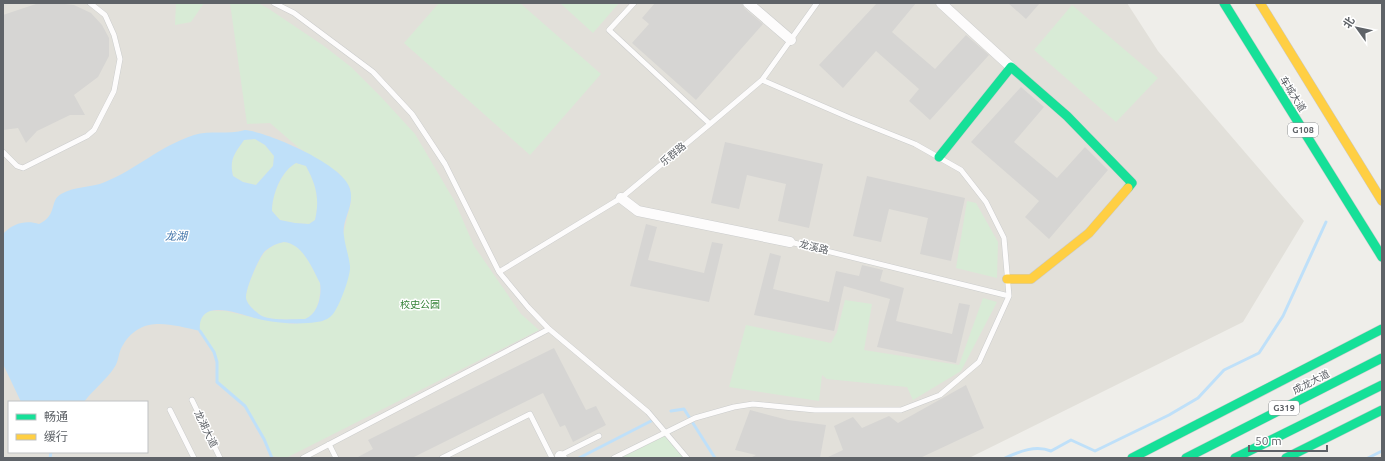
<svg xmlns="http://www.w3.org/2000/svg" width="1385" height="461" viewBox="0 0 1385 461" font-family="Ubuntu,'Noto Sans SC',sans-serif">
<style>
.education{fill:#e2e0da;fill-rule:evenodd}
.green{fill:#d8ebd6}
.water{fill:#bfe0f9;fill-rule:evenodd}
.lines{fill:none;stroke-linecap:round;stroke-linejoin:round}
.stream{stroke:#bfe0f9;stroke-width:3}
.building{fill:#d6d5d3}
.lane-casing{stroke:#cbcccc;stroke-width:6}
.street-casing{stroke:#cbcccc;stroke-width:11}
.fast-casing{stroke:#cacacb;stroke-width:10}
.slow-casing{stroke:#cacacb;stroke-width:10}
.lane{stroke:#fdfcfc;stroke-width:5}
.street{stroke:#fdfcfc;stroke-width:10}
.fast{stroke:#16e098;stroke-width:9}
.slow{stroke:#ffcf43;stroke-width:9}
.labels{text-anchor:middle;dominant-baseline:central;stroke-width:3;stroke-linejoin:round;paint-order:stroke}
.shield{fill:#fff;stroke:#8f9295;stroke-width:1}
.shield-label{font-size:9px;font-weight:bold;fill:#5f6368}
.street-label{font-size:10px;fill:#5f6368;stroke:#fff}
.park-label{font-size:10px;fill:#348238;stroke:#fff}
.water-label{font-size:11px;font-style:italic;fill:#4174aa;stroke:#fff}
</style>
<rect width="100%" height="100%" fill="#efeeea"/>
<path class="education" d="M3 3H1127L1158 51 1304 221 1243 322 969 458H3ZM9 402H147V452H9Z"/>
<path class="green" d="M176 3H204L191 22 175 25Z
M230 3H258L269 9 324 46 351 67 381 97 415 134 455 202 474 246 521 314 539 330 286 458 272 456 264 439 245 406 217 382 218 365 215 357 200 331 199 323 203 315 209 311H225L264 320 293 324 323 321 333 313 343 292 350 268 343 235 351 202 350 188 339 173 299 148 270 123 247 124Z
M439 3H520L601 74 530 155 404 43Z
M560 3H619L593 33Z
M1072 5 1158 78 1116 122 1034 50Z
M255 139 265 145 274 156 273 166 256 185 243 182 233 176C229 159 235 153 244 140Z
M296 163 306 166C316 185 320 198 315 220L309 224 295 223 280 220 272 211C272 195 281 171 296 163Z
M967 201 976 203 998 242 997 278 956 268Z
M284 242C303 244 312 268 320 283 321 296 318 314 305 319 292 319 274 321 262 316 257 313 247 305 246 298 245 290 259 257 266 251 271 246 277 243 284 242Z
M983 298 997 302 961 371 913 400 907 387 827 379 822 375 819 401 729 387 746 325 831 343 837 332 845 300 872 304 864 350 959 365Z
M666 432 687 458H614Z"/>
<path class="water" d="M245 130C268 132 345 165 350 189 355 206 341 220 344 236 345 246 349 256 350 266 351 276 339 307 333 314 326 322 318 322 308 323 293 324 278 323 263 320 247 317 226 307 210 311 201 314 199 323 200 331 171 325 142 314 123 345 118 352 119 362 114 368 106 380 93 390 84 402H21L3 364V234C13 223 26 220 39 224 58 215 49 201 61 194 75 186 91 188 105 182 135 170 160 146 194 135 210 130 228 135 245 130ZM255 139 265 145 274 156 273 166 256 185 243 182 233 176C229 159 235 153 244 140ZM296 163 306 166C316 185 320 198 315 220L309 224 295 223 280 220 272 211C272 195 281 171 296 163ZM284 242C303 244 312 268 320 283 322 296 318 314 305 319 292 319 274 321 262 316 257 313 247 305 246 298 245 290 259 257 265 251 271 246 277 243 284 242Z"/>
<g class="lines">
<path class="stream" d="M200 331 214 352 217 362V382L245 406 264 439 272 458
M671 411 684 409 715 458
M50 458 51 452
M579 458 653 420
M1005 458C1020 451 1036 445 1051 451L1071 440 1095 451 1169 415 1198 398 1224 370 1259 353 1283 316 1326 222
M1368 458 1382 451"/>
</g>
<path class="building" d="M55 3 74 5 91 13 102 25 109 38V56L98 77 74 95 85 115H70L37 131 26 143 18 128 3 130V15L36 4Z
M655 3H742L744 8 763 24 696 100 632 43 649 24 642 18Z
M877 3H916L892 32 935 69 966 35 989 55 930 120 909 101 919 89 876 51 843 88 819 65Z
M1008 3H1040L1026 19Z
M1021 87 1044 107 1014 142 1057 178 1085 147 1108 170 1049 239 1025 217 1039 201 971 142Z
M725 142 823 164 809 228 778 221 786 184 747 175 739 209 711 203Z
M867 176 965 198 951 261 920 254 928 218 889 209 881 242 853 236Z
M646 224 657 227 648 260 704 273 712 242 723 244 709 302 630 286Z
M770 253 781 256 773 289 829 302 836 271 859 276 862 265 883 270 880 281 904 288 896 321 952 334 959 303 970 305 956 363 877 347 890 299 844 286 834 331 754 315Z
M554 348 586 410 596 406 606 425 573 442 565 425 560 427 543 393 412 458H356L373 449 368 440Z
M966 385 984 428 920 458H826L843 450 834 426 853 417 862 428 889 416 898 423Z
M750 410 788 420 826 425 820 458H750L756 455 735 450Z"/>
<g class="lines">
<g class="lane-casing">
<path id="lane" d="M274 3 294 13 373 72 412 114 445 164 499 272 528 307 549 329 648 412 687 458
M634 3 609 30 710 124
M3 152 17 166 23 168 87 136 94 130 114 91 120 59 114 35 105 15 90 3
M790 242 1009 296
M499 272 621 198 710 124 762 80 817 3
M192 400 220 458
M170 410 194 458
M329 444 336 458
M559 456 599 436
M303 458 549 329
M442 458 530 414 552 458
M614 458 695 418 734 407 753 404 815 410H901L940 395 979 362 1009 296 1004 238 986 202 961 170 915 144 850 118 762 80"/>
</g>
<g class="street-casing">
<path id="street" d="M748 3 791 40
M941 3 1011 67
M621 198 638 211 790 242
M560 456 562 458"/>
</g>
<g class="fast-casing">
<path id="fast" d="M1224 3 1382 257
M939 157 1011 67 1067 116 1132 183 1128 188
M1132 458 1382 329
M1186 458 1382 358
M1235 458 1382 385
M1286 458 1382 410"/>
</g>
<g class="slow-casing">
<path id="slow" d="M1260 3 1382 201
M1007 279H1031L1089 233 1128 188"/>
</g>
<use href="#lane" class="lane"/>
<use href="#street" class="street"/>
<use href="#fast" class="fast"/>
<use href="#slow" class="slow"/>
</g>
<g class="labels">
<g class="shield">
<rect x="1288" y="123" width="30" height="14" rx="3"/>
<rect x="1269" y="401" width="30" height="14" rx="3"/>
</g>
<g class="shield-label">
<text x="1303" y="130">G108</text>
<text x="1284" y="408">G319</text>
</g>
<g class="street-label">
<text transform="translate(1293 94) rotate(58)">车城大道</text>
<text transform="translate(673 154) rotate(-40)">乐群路</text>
<text transform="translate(814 247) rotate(14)">龙溪路</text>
<text transform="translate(1311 382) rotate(-27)">成龙大道</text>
<text transform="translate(206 429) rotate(64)">龙湖大道</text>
</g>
<g class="park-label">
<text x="420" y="304">校史公园</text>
</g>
<g class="water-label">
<text x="176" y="236">龙湖</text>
</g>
</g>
<rect width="1385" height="461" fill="none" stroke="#5f6368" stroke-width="8"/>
<rect x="8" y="401" width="140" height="52" fill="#ffffff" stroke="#bfc1c3"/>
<rect x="16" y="414" width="20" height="6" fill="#16e098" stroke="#bfc1c3"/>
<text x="44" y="421" font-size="12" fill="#5f6368">畅通</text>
<rect x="16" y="434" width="20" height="6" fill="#ffcf43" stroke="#bfc1c3"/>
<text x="44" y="441" font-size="12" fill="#5f6368">缓行</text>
<g transform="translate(1357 28) rotate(303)" stroke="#ffffff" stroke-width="3" paint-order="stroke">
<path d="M0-3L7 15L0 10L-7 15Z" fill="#5f6368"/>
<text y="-6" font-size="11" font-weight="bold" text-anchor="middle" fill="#5f6368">北</text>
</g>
<path d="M1249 445v6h78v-6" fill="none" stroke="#5f6368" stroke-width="2"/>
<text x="1255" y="445" font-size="12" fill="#5f6368" stroke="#ffffff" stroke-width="3" paint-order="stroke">50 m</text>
</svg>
